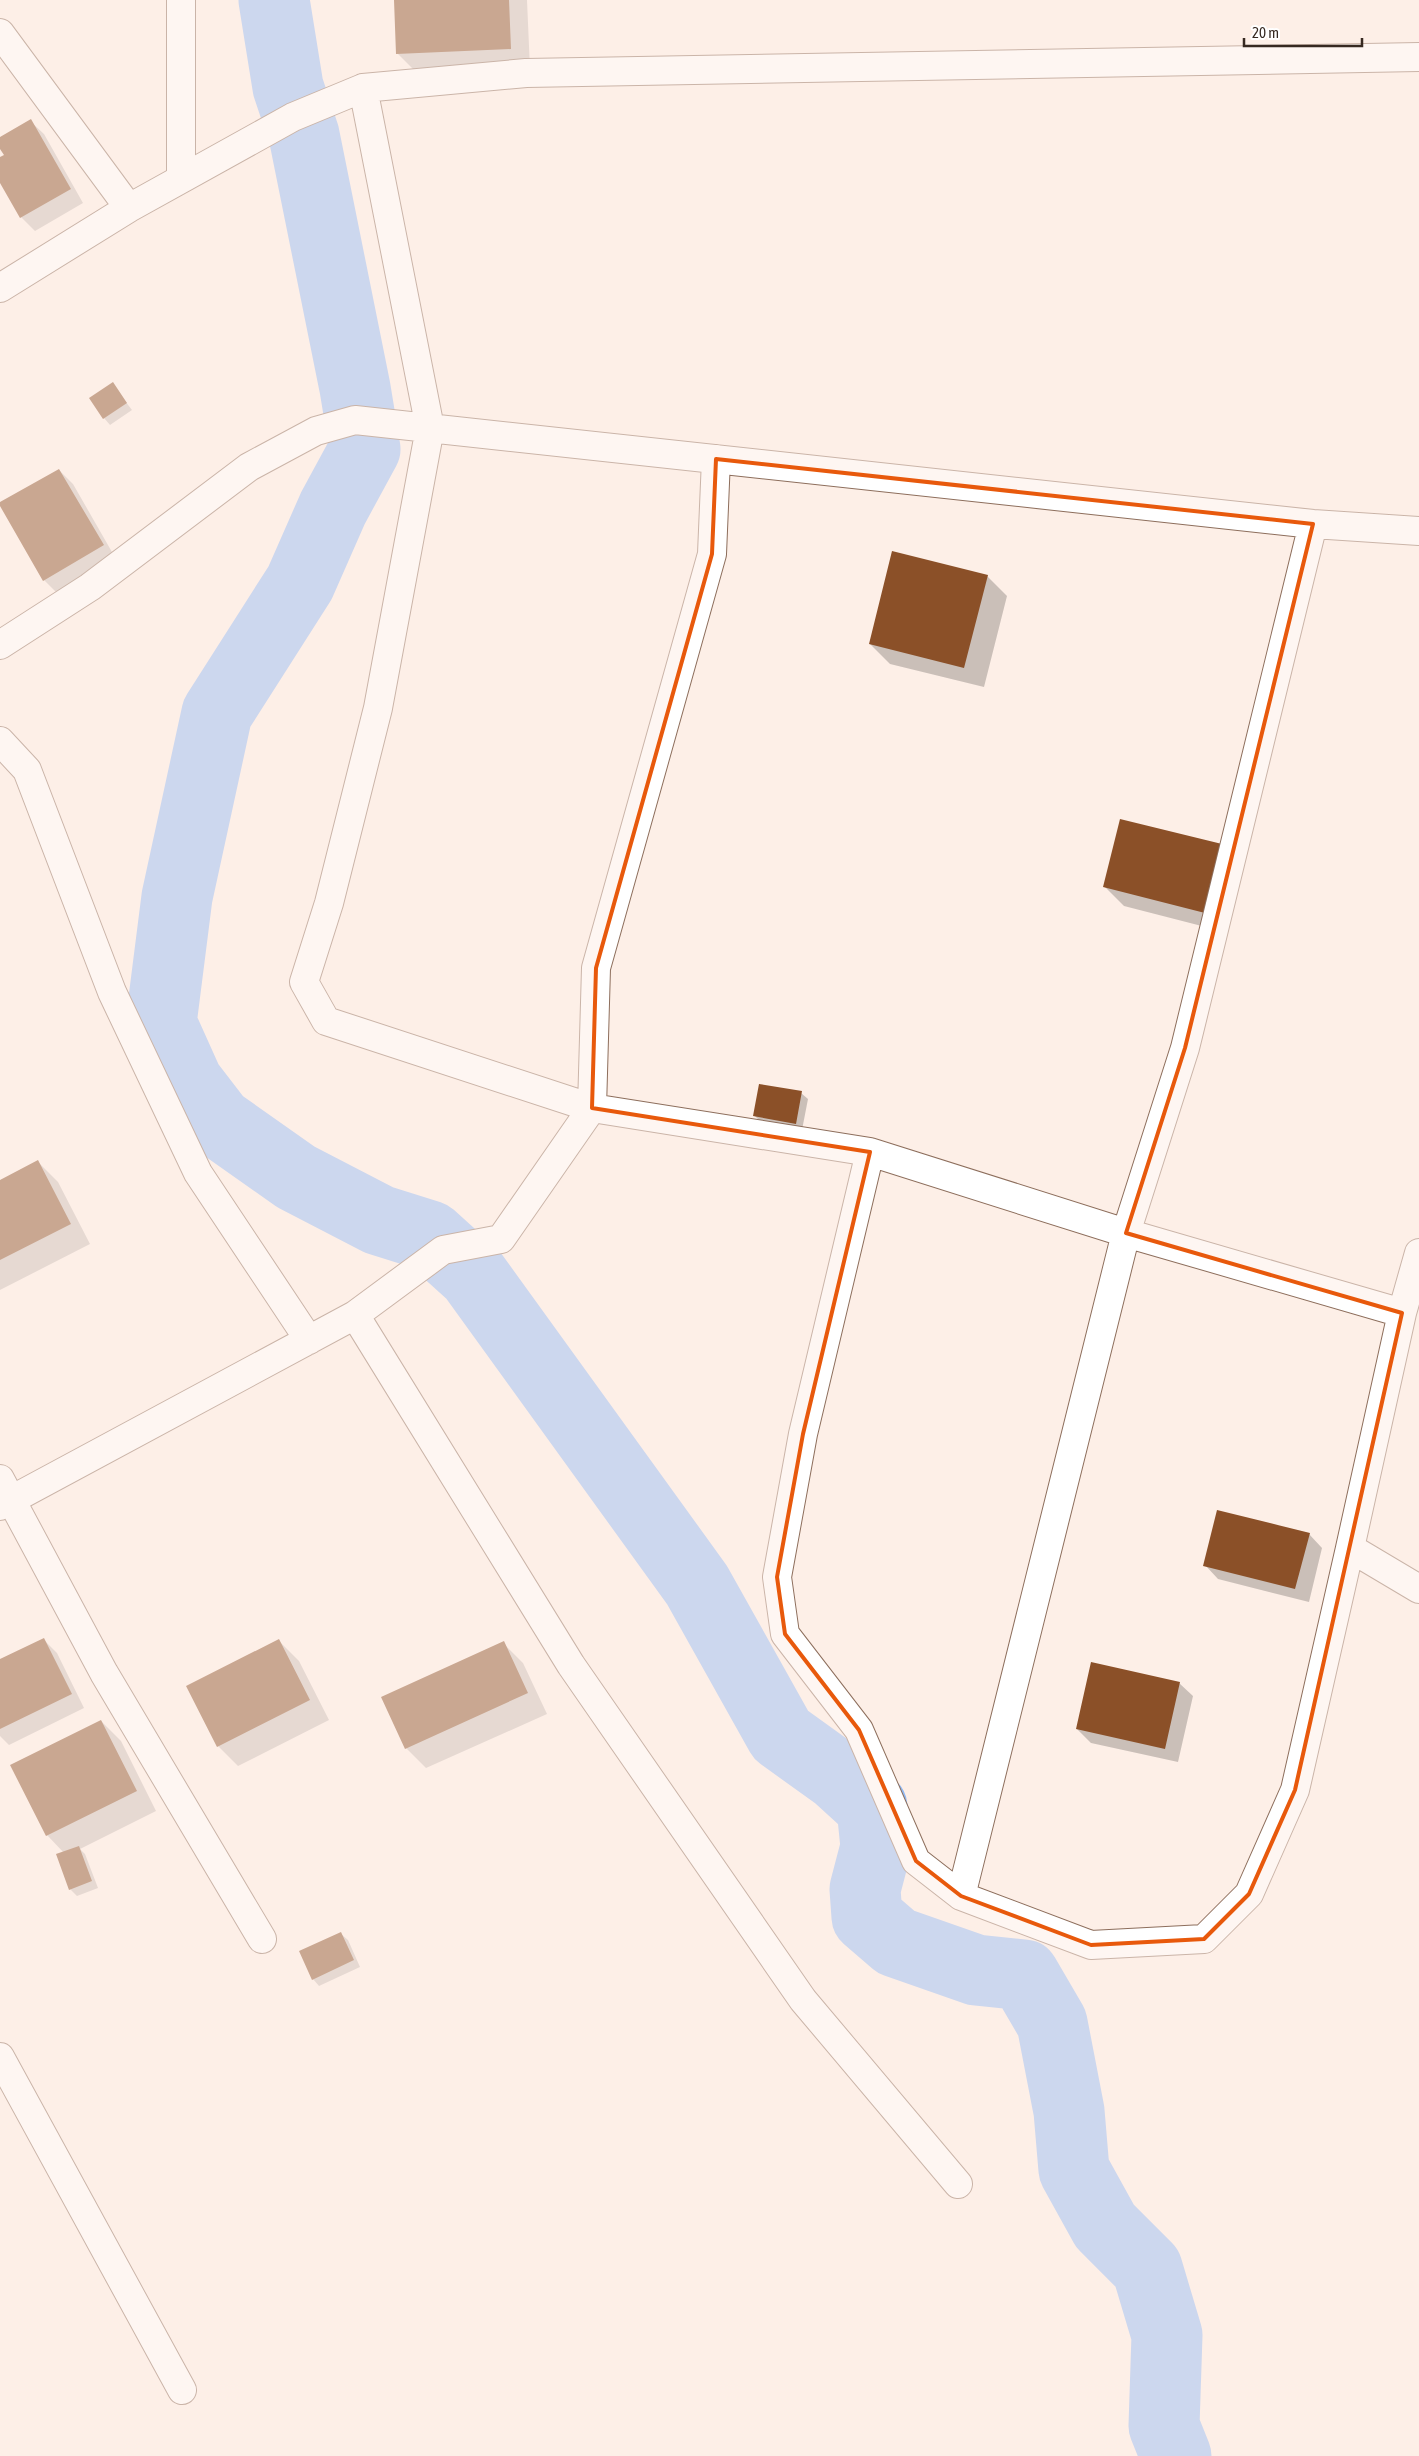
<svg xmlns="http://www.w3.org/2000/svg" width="1419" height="2456" viewBox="0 0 1419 2456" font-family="'Asap Condensed',sans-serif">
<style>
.shadow{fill:#0003}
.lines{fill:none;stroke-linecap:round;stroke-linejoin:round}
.river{stroke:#91baf5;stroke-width:71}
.building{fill:#8b5028}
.minor-casing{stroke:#8d6e5c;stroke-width:30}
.minor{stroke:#fff;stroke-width:28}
.marked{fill:none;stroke:#e8590c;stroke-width:4;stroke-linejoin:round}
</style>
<rect width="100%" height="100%" fill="#fdefe7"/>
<path class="shadow" d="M395 0H527L530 69 417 73 397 53Z
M30 121 44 134 83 203 35 231 21 217 0 180V159L5 156 0 146V138Z
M112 384 132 410 110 425 104 418Z
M59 470 73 484 116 559 57 593 44 580Z
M987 576 1007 596 984 687 890 664 870 644Z
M1121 820 1225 932 1124 906 1104 886Z
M801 1093 808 1099 802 1130 761 1122 754 1115Z
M38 1162 58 1182 90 1244 0 1290V1181Z
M1309 1534 1322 1548 1309 1602 1218 1579 1205 1565Z
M43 1639 57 1653 84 1708 9 1745 0 1736V1661Z
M279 1641 299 1661 329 1720 238 1766 218 1746Z
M503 1643 523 1663 547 1714 426 1768 406 1748Z
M1179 1683 1193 1696 1178 1762 1091 1743 1077 1729Z
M101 1721 121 1741 156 1811 80 1849 85 1854 98 1888 77 1896 70 1889 64 1853 47 1835Z
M341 1934 348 1940 360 1967 319 1986 313 1979Z"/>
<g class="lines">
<path class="river" d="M274 0 288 87 304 135 355 388 365 449 333 508 300 583 217 713 177 897 161 1023 188 1083 218 1122 296 1177 379 1220 430 1236 473 1275 697 1585 781 1735 838 1776 872 1807 876 1847 865 1889 867 1917 896 1942 976 1970 1024 1975 1052 2023 1069 2111 1074 2170 1105 2226 1147 2268 1167 2335 1164 2426 1176 2456"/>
</g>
<path class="building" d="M394 0H509L511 49 396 54Z
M31 119 71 189 20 218 0 183V157L4 155 0 149V137Z
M113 382 127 403 103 419 89 398Z
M59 469 104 545 43 581 0 506V502Z
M892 551 988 575 964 668 869 644Z
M1120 819 1222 844 1205 913 1103 887Z
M759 1084 802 1091 796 1124 753 1116Z
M38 1160 71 1224 0 1260V1180Z
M1217 1510 1310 1533 1295 1589 1203 1566Z
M44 1638 72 1694 0 1729V1659Z
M279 1639 310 1700 217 1747 186 1686Z
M504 1641 528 1693 405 1749 381 1697Z
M1091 1662 1180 1682 1165 1749 1076 1729Z
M101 1720 137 1791 46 1836 10 1765Z
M79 1846 92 1881 69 1890 56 1854Z
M341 1932 354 1960 312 1980 299 1951Z"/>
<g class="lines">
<g class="minor-casing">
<path id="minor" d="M181 0V179
M0 33 129 208
M363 88 430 428 378 708 329 903 304 982 326 1021 592 1108 596 968 712 554 716 459
M0 288 129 208 293 117 363 88 526 73 1419 57
M0 645 90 587 249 467 316 431 355 420 1313 524 1419 531
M0 741 27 770 112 992 198 1173 309 1340
M870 1152 803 1434 777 1577 785 1634 859 1730 916 1861 961 1896 1091 1945 1204 1939 1249 1894 1295 1790 1350 1548
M1402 1313 1419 1253
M355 1315 571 1665 803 2000 958 2184
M0 1479 104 1673 262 1939
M0 1506 355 1315 443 1250 501 1239 592 1108 870 1152 1126 1233 1402 1313 1350 1548 1419 1589
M961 1896 1126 1233 1185 1048 1313 524
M0 2057 182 2390"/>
</g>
<use href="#minor" class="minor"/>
</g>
<path d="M0 0H1419V2456H0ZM716 459 1313 524 1185 1048 1126 1233 1402 1313 1295 1790 1249 1894 1204 1939 1091 1945 961 1896 916 1861 859 1730 785 1634 777 1577 803 1434 870 1152 592 1108 596 968 712 554Z" fill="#fdefe7" fill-opacity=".55" fill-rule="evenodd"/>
<path class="marked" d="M716 459 1313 524 1185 1048 1126 1233 1402 1313 1295 1790 1249 1894 1204 1939 1091 1945 961 1896 916 1861 859 1730 785 1634 777 1577 803 1434 870 1152 592 1108 596 968 712 554Z"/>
<path d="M1244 38v8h118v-8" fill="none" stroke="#362921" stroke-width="2.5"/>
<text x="1252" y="38" font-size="15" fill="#362921" stroke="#ffffff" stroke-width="4" paint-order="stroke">20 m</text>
</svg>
